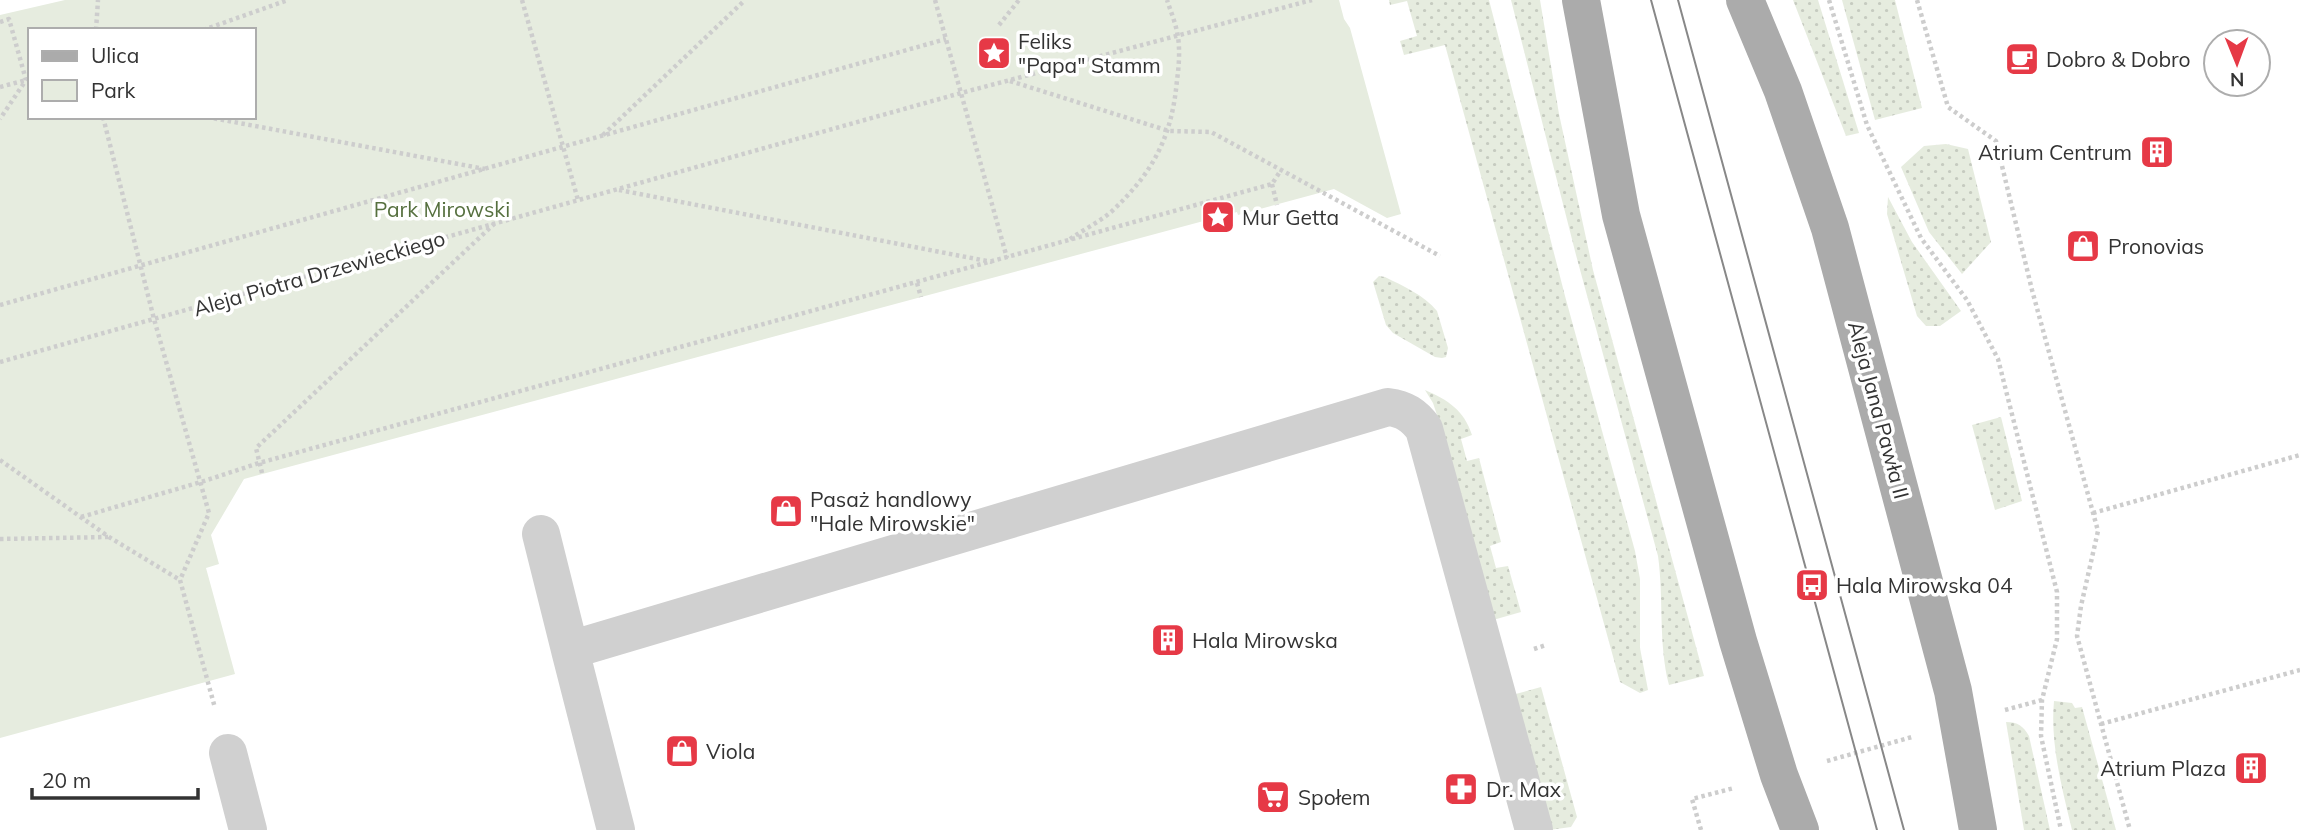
<svg xmlns="http://www.w3.org/2000/svg" width="2300" height="830" viewBox="0 0 2300 830" font-family="Mulish,sans-serif">
<style>
.grass{fill:url(#grass-dots)}
.green{fill:#e6ecdf;fill-rule:evenodd}
.lines{fill:none;stroke-linecap:round;stroke-linejoin:round}
.path{stroke:#cdcdcd;stroke-width:4.5;stroke-dasharray:3.5 3.5;stroke-linecap:butt}
.minor{stroke:#d0d0d0;stroke-width:38}
.major{stroke:#ababab;stroke-width:38}
.tram{stroke:#888;stroke-width:2}
.labels{text-anchor:middle;dominant-baseline:central;stroke-width:7;stroke-linejoin:round;paint-order:stroke}
.poi-label{font-size:21px;fill:#333;stroke:#fff;text-anchor:start}
.park-label{font-size:21px;fill:#56703f;stroke:#fff}
.street-label{font-size:21px;fill:#333;stroke:#fff}
</style>
<defs>
<pattern id="grass-dots" width="8" height="8" patternUnits="userSpaceOnUse" patternTransform="scale(1.75)"><rect width="8" height="8" fill="#e6ecdf"/><path d="M2 2h.1M6 6h.1" fill="none" stroke="#c6cbc0" stroke-width="1.8" stroke-linecap="round"/></pattern>
</defs>
<rect width="100%" height="100%" fill="#fff"/>
<path class="grass" d="M1389 0H1489L1565 296 1635 551 1640 579V648L1648 690 1640 693 1620 682 1445 45 1404 55 1400 41 1417 36 1407 1 1390 5Z
M1511 0H1540L1559 114 1593 270 1704 676 1669 685C1658 642 1664 599 1658 556L1576 255Z
M1793 0H1818L1859 133 1846 136Z
M1842 0H1895L1922 108 1875 120Z
M1946 144 1968 149 1991 242 1962 274 1929 232 1901 167 1924 146Z
M1888 197 1912 242 1961 311 1940 326H1926L1917 316 1887 214Z
M1379 276 1385 277C1403 286 1424 295 1437 311L1448 348 1446 357 1442 358 1435 357 1393 333 1386 325 1373 282Z
M1425 390C1448 400 1464 410 1472 435L1461 439 1467 461 1479 458 1501 542 1490 546 1496 568 1508 566 1521 612 1493 620 1436 412 1433 403Z
M2001 417 2022 501 1995 510 1972 425Z
M1541 687 1577 817 1571 827 1549 830 1512 695Z
M2054 701 2072 703 2075 708 2082 707 2116 830H2072C2062 788 2050 744 2054 701Z
M2006 722C2018 722 2023 726 2029 736L2050 830H2024Z"/>
<path class="green" d="M65 0H1339L1344 19 1350 28 1401 214 1387 218 1334 189 1238 215 1237 212 244 479 211 535 219 564 206 568 235 674 0 738V15ZM30 30H254V117H30Z"/>
<g class="lines">
<path class="path" d="M522 0 578 200
M935 0 1007 258
M1829 0 1867 125 1921 238 1967 300 1998 359 2057 592V639L2042 700 2041 736 2061 830
M1917 0 1948 107 1996 141 2032 290 2098 531 2081 606 2077 636 2130 830
M0 22 9 19 26 80 0 119
M999 25 1019 0
M96 30 98 0
M203 30 288 0
M1010 81 1169 131 1211 132 1440 256
M0 87 30 79
M103 117 154 319 209 513 180 580 215 708
M207 117 485 169
M603 135 745 0
M1272 184 1277 205
M619 190 992 262
M1070 239C1083 230 1099 222 1111 212 1153 173 1172 137 1177 80 1179 66 1180 51 1178 37 1176 24 1171 12 1167 0
M917 283 921 297
M0 305 946 39
M0 362 961 93 1312 0
M0 460 109 537 180 580
M262 473 256 448 494 224
M2093 513 2300 455
M81 517 201 482 259 463 1272 184 1281 170
M0 539 108 537
M1534 649 1546 645
M2005 710 2042 700
M2101 724 2300 670
M1827 761 1912 737
M1701 830 1692 799 1734 788"/>
<path class="minor" d="M541 534 570 650
M228 753 248 830
M616 830 570 650 1388 407C1404 409 1414 415 1424 429L1534 830"/>
<path class="major" d="M1581 0 1621 215 1738 641 1779 775 1800 830
M1745 0 1783 91 1830 228 1953 691 1978 830"/>
<path class="tram" d="M1651 0 1877 830
M1678 0 1904 830"/>
</g>
<defs>
<g id="sight-square" transform="scale(1.75)"><rect x="-9" y="-9" width="18" height="18" rx="4" fill="#e63946" stroke="#fff"/><path d="M0-6L1.8-2.2L6-1.7L2.9 1.2L3.7 5.4L0 3.3L-3.7 5.4L-2.9 1.2L-6-1.7L-1.8-2.2Z" fill="#fff"/></g>
<g id="cafe-square" transform="scale(1.75)"><rect x="-9" y="-9" width="18" height="18" rx="4" fill="#e63946" stroke="#fff"/><path d="M-5.5-4.5H6V0H3Q3 3.5 0 3.5H-2.5Q-5.5 3.5-5.5 0ZM3-3.2v2h1.7v-2ZM-6 4.5H4V6H-6Z" fill="#fff"/></g>
<g id="building-square" transform="scale(1.75)"><rect x="-9" y="-9" width="18" height="18" rx="4" fill="#e63946" stroke="#fff"/><path d="M-4-6H4V6H1V3H-1V6H-4ZM-2.5-4.3h1.7v1.8h-1.7ZM.8-4.3h1.7v1.8H.8ZM-2.5-1h1.7V.8h-1.7ZM.8-1h1.7V.8H.8Z" fill="#fff"/></g>
<g id="shop-square" transform="scale(1.75)"><rect x="-9" y="-9" width="18" height="18" rx="4" fill="#e63946" stroke="#fff"/><path d="M-5-2.5h2.3a2.7 3.5 0 0 1 5.4 0H5L5.5 6h-11ZM-1.5-2.5h3a1.5 2.3 0 0 0-3 0Z" fill="#fff"/></g>
<g id="bus-square" transform="scale(1.75)"><rect x="-9" y="-9" width="18" height="18" rx="4" fill="#e63946" stroke="#fff"/><path d="M-5-6H5V4H4V6H2V4H-2V6H-4V4H-5ZM-3.5-4V0h7V-4ZM-3.5 1.2v1.5H-2V1.2ZM2 1.2v1.5H3.5V1.2Z" fill="#fff"/></g>
<g id="pharmacy-square" transform="scale(1.75)"><rect x="-9" y="-9" width="18" height="18" rx="4" fill="#e63946" stroke="#fff"/><path d="M-2-6h4v4h4v4h-4v4h-4v-4h-4v-4h4Z" fill="#fff"/></g>
<g id="supermarket-square" transform="scale(1.75)"><rect x="-9" y="-9" width="18" height="18" rx="4" fill="#e63946" stroke="#fff"/><path d="M-6-5.5h2.5l.6 2H6L4.5 2H-2.5L-4.4-4H-6ZM-1.5 3.2a1.3 1.3 0 1 0 .1 0ZM3 3.2a1.3 1.3 0 1 0 .1 0Z" fill="#fff"/></g>
</defs>
<g fill-rule="evenodd">
<use href="#sight-square" x="994" y="53"/>
<use href="#cafe-square" x="2022" y="59"/>
<use href="#building-square" x="2157" y="152"/>
<use href="#sight-square" x="1218" y="217"/>
<use href="#shop-square" x="2083" y="246"/>
<use href="#shop-square" x="786" y="511"/>
<use href="#bus-square" x="1812" y="585"/>
<use href="#building-square" x="1168" y="640"/>
<use href="#shop-square" x="682" y="751"/>
<use href="#building-square" x="2251" y="768"/>
<use href="#pharmacy-square" x="1461" y="789"/>
<use href="#supermarket-square" x="1273" y="797"/>
</g>
<g class="labels">
<g class="poi-label">
<text x="1018" y="41">Feliks<tspan x="1018" dy="24">"Papa" Stamm</tspan></text>
<text x="2046" y="59">Dobro &amp; Dobro</text>
<text x="2132" y="152" text-anchor="end">Atrium Centrum</text>
<text x="1242" y="217">Mur Getta</text>
<text x="2108" y="246">Pronovias</text>
<text x="810" y="499">Pasaż handlowy<tspan x="810" dy="24">"Hale Mirowskie"</tspan></text>
<text x="1836" y="585">Hala Mirowska 04</text>
<text x="1192" y="640">Hala Mirowska</text>
<text x="706" y="751">Viola</text>
<text x="2226" y="768" text-anchor="end">Atrium Plaza</text>
<text x="1486" y="789">Dr. Max</text>
<text x="1298" y="797">Społem</text>
</g>
<g class="park-label">
<text x="442" y="209">Park Mirowski</text>
</g>
<g class="street-label">
<text transform="translate(319 273) rotate(-16)">Aleja Piotra Drzewieckiego</text>
<text transform="translate(1879 410) rotate(75)">Aleja Jana Pawła II</text>
</g>
</g>
<rect x="28" y="28" width="228" height="91" fill="#ffffff" stroke="#adadad" stroke-width="2"/>
<rect x="42" y="51" width="35" height="10" fill="#ababab" stroke="#adadad" stroke-width="2"/>
<text x="91" y="63" font-size="21" fill="#333333">Ulica</text>
<rect x="42" y="80" width="35" height="21" fill="#e6ecdf" stroke="#adadad" stroke-width="2"/>
<text x="91" y="98" font-size="21" fill="#333333">Park</text>
<g transform="translate(2237 63) rotate(179)"><circle r="33" fill="#ffffff" stroke="#adadad" stroke-width="2"/>
<path d="M0-5L12 26L0 18L-12 26Z" fill="#e63946"/>
<text y="-10" font-size="19" font-weight="bold" text-anchor="middle" fill="#333333">N</text>
</g>
<path d="M32 788v10h166v-10" fill="none" stroke="#333333" stroke-width="3.5"/>
<text x="42" y="788" font-size="21" fill="#333333" stroke="#ffffff" stroke-width="5" paint-order="stroke">20 m</text>
</svg>
